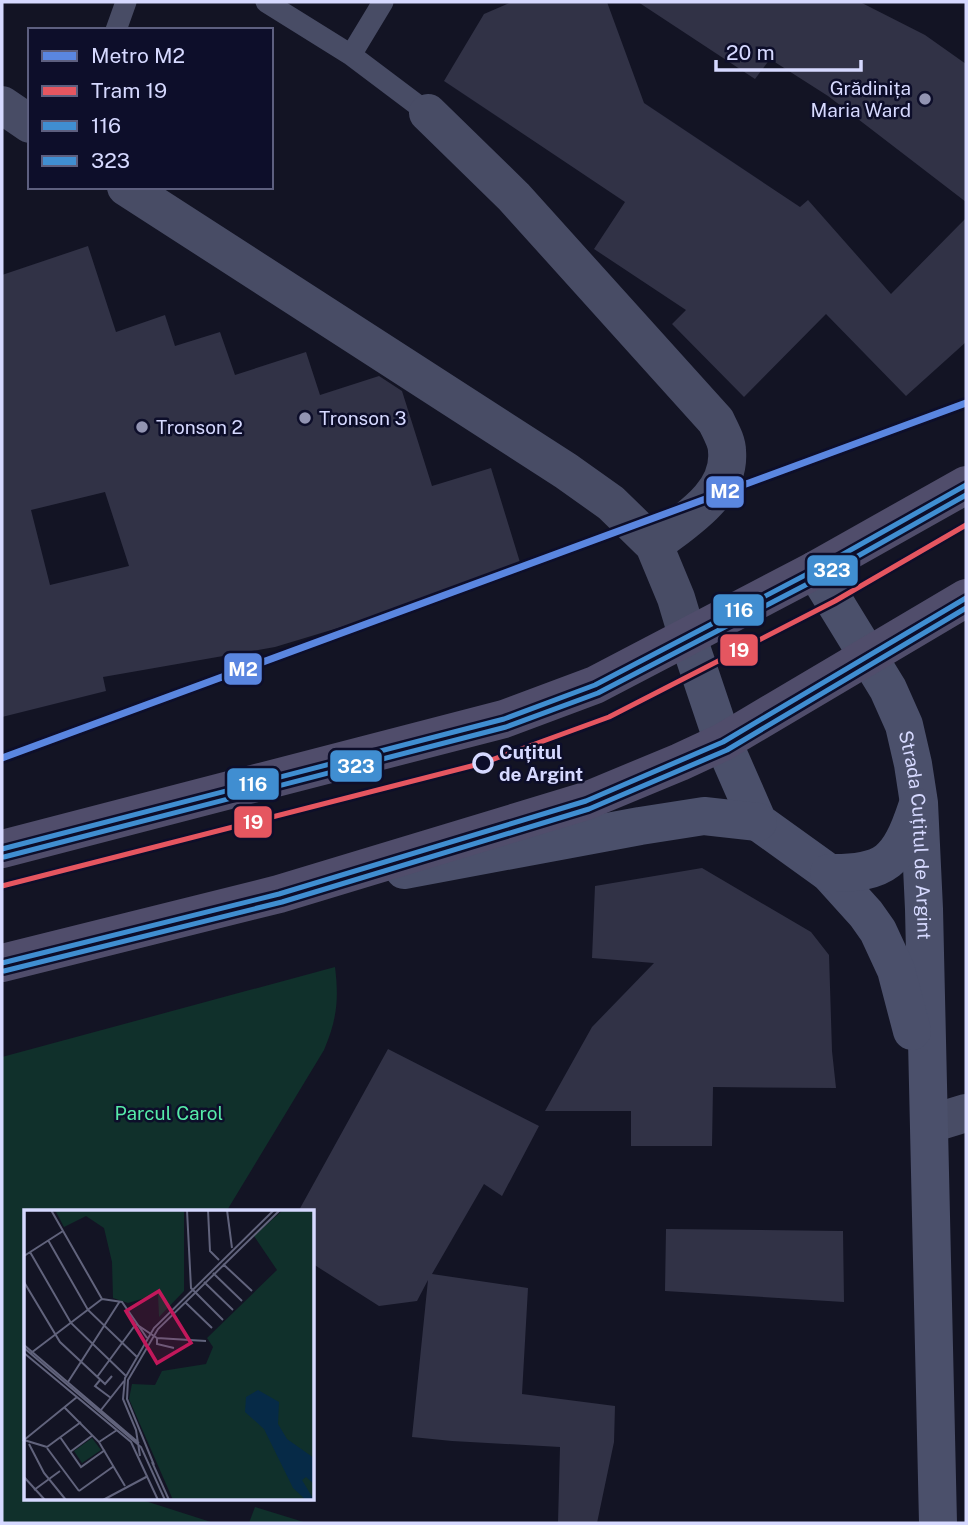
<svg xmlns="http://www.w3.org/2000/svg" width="968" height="1525" viewBox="0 0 968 1525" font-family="'Public Sans',sans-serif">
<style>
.green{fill:#10302b}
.building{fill:#313246;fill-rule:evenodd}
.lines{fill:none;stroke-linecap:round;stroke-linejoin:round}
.lane{stroke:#484c65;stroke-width:21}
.street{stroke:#484c65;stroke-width:38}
.secondary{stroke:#4b506b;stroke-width:38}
.primary{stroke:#504d6b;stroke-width:38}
.bus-1-casing{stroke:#0d0e2a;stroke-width:10}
.bus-2-casing{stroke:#0d0e2a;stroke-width:10}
.bus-1{stroke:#408ed1;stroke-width:5}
.bus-2{stroke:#408ed1;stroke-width:5}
.tram-1-casing{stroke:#0d0e2a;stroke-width:10}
.tram-1{stroke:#e55660;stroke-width:5}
.metro-1-casing{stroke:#0d0e2a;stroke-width:12}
.metro-1{stroke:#5a86e0;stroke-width:7}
.poi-dot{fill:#9294b2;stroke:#0d0e2a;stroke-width:2.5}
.stop-dot{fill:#0d0e2a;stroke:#d6d9ff;stroke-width:3.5}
.labels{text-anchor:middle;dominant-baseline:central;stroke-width:5;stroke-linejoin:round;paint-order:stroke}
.poi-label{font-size:19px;fill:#d6d9ff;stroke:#0d0e2a;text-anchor:start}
.stop-label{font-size:19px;font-weight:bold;fill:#d6d9ff;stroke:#0d0e2a;text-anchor:start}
.street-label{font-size:19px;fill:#d6d9ff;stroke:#0d0e2a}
.park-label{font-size:19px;fill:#56eba9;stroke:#0d0e2a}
.inset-road{fill:none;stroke:#61637c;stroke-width:2}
.view{fill:#c2185b;fill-opacity:0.15;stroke:#c2185b;stroke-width:3.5}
.inset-edge{fill:none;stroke:#d6d9ff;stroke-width:3.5}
.line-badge{stroke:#0d0e2a;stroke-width:2.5}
.badge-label{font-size:19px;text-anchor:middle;font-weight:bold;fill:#fff}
</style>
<rect width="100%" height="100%" fill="#131424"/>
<path class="green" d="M335 967C339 1000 337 1019 324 1050L226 1212H26V1499H139L214 1523H2V1057Z
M255 1507 307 1523H249Z"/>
<path class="building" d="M512 2H607L644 103 800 207 808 200 891 294 966 218V342L906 396 826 314 744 397 672 324 686 310 594 249 625 202 444 81 484 14Z
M638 2H860L925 35 966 64V202L828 96 770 59 755 79Z
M88 246 116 332 165 315 175 346 220 332 235 375 306 352 320 395 379 376 402 391 432 486 491 468 523 572 275 647 103 677 106 691 2 717V275ZM105 492 129 566 50 585 31 510Z
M702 868 811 932 829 955 832 1051 836 1088 713 1087 712 1146H631V1111H545L592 1027 654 963 592 958 595 886Z
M388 1049 539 1126 502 1196 484 1184 432 1274 528 1288 522 1394 615 1406 614 1442 597 1523H558L560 1447 452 1441 412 1437 428 1280 417 1301 379 1306 313 1264V1212H298Z
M666 1229 843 1231 844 1302 665 1291Z"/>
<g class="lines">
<path class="lane" d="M266 2 351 55 428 113
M116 30 126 2
M351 55 383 2"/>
<path class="street" d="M2 105 30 124
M428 113 514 197 716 421C720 430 727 441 727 451 731 495 684 521 654 545
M126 187 566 471 611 503 654 545 676 598 688 638
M930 1124 966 1113"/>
<g class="secondary">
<path id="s1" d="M815 570 888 689 904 725 913 764 919 803 924 909 938 1523"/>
<path d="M688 638 723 742 758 822 829 873 866 914 878 931 896 970 912 1031"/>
<path d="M404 870 640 826 704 816 758 822"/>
<path d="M829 873C886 874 899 861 917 807"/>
</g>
<path class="primary" d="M2 849 504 719 595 685 815 570 966 485
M2 963 279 894 586 801 680 762 723 742 966 598"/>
<g class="bus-1-casing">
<path id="bus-1" d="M2 849 504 719 595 685 815 570 966 485
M2 963 279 894 586 801 723 742 966 598"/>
</g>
<g class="bus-2-casing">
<path id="bus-2" d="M4 857 506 727 598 693 819 578 966 495
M4 971 282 902 589 809 727 750 966 608"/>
</g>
<use href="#bus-1" class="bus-1"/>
<use href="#bus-2" class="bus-2"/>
<g class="tram-1-casing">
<path id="tram-1" d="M2 886 483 763 609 717 835 601 966 525"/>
</g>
<use href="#tram-1" class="tram-1"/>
<g class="metro-1-casing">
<path id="metro-1" d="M2 758 966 403"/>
</g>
<use href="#metro-1" class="metro-1"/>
</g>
<g class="poi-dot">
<circle cx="925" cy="99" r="7"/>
<circle cx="305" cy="418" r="7"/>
<circle cx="142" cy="427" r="7"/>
</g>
<circle class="stop-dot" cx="483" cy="763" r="9"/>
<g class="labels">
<g class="poi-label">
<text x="911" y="88" text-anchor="end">Grădinița<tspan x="911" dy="22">Maria Ward</tspan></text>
<text x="319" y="418">Tronson 3</text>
<text x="156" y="427">Tronson 2</text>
</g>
<g class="stop-label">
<text x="499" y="752">Cuțitul<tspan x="499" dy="22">de Argint</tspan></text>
</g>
<g class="street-label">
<text stroke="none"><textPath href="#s1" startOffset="290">Strada Cuțitul de Argint</textPath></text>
</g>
<g class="park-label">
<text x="169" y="1113">Parcul Carol</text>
</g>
</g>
<g transform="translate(24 1210)">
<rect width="290" height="290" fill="#131424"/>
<path d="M31 0H160V81L135 107 134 84 104 93 89 88 88 52 80 18 62 6 40 17ZM259 0H290V290H149L105 189 108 174 131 175 138 161 182 154 189 137 183 128 253 60 230 26ZM68 228 77 240 58 253 50 241Z" fill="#10302b"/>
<path d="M234 180 255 192 254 214 263 229 290 248V274L282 267 278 270 290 290H282L269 278 240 219 221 202 222 187Z" fill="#062a47"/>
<path class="inset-road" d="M27 0 78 89M163 0 167 78 199 110M184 0 186 41 195 50M203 0 208 38M24 30 64 100 113 147M6 42 47 113 102 166M0 46 39 21M199 54 228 81M189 63 218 91M0 72 36 132 81 174 88 166M180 72 209 100M78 89 98 92 123 128M162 93 188 118M112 114 133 128 182 131M133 128V134L150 138M0 135 115 233M0 138 117 237 141 290M0 143 107 232 134 290M7 143 78 89M73 167 112 114M76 170 71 176 87 188M44 172 96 91M40 197 75 232 101 276M77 200 100 171M36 227 57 257 81 240M75 232 93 220M5 234 20 263 42 290M23 237 0 230 53 187M23 237 57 212M23 238 55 281M46 242 69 225M116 246 112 220 99 189 101 168 130 118 250 0M128 252 145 290M130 255 103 189 104 170 134 119 256 0M0 267 21 290M10 280 36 261M55 281 90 256M79 290 124 266"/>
<path class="view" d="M135 81 167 133 133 153 102 101Z"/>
<rect width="290" height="290" class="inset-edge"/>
</g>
<g class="line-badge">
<rect x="705" y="475" width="40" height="34" rx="7" fill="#5a86e0"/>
<rect x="806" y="554" width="53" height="33" rx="7" fill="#408ed1"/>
<rect x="712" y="593" width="53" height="34" rx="7" fill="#408ed1"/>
<rect x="719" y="633" width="40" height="34" rx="7" fill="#e55660"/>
<rect x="223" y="652" width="40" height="34" rx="7" fill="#5a86e0"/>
<rect x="329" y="749" width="54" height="34" rx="7" fill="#408ed1"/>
<rect x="226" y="767" width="54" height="34" rx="7" fill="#408ed1"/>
<rect x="233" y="805" width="40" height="34" rx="7" fill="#e55660"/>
</g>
<g class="badge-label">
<text x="725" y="498">M2</text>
<text x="832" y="577">323</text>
<text x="739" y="617">116</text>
<text x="739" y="657">19</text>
<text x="243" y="676">M2</text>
<text x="356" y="773">323</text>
<text x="253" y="791">116</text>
<text x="253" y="829">19</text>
</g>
<rect width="968" height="1525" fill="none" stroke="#d6d9ff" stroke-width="7"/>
<rect x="28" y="28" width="245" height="161" fill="#0d0e2a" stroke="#5d5f7f" stroke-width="2"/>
<rect x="42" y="51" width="35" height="10" fill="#5a86e0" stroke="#5d5f7f" stroke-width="2"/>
<text x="91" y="63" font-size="21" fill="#d6d9ff">Metro M2</text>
<rect x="42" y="86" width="35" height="10" fill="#e55660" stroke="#5d5f7f" stroke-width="2"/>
<text x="91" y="98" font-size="21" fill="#d6d9ff">Tram 19</text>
<rect x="42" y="121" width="35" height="10" fill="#408ed1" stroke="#5d5f7f" stroke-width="2"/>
<text x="91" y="133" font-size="21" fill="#d6d9ff">116</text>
<rect x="42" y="156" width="35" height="10" fill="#408ed1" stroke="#5d5f7f" stroke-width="2"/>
<text x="91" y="168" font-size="21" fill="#d6d9ff">323</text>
<path d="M716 60v10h145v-10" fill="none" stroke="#d6d9ff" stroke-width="3.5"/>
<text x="726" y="60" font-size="21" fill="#d6d9ff" stroke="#0d0e2a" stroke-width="5" paint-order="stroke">20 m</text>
</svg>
